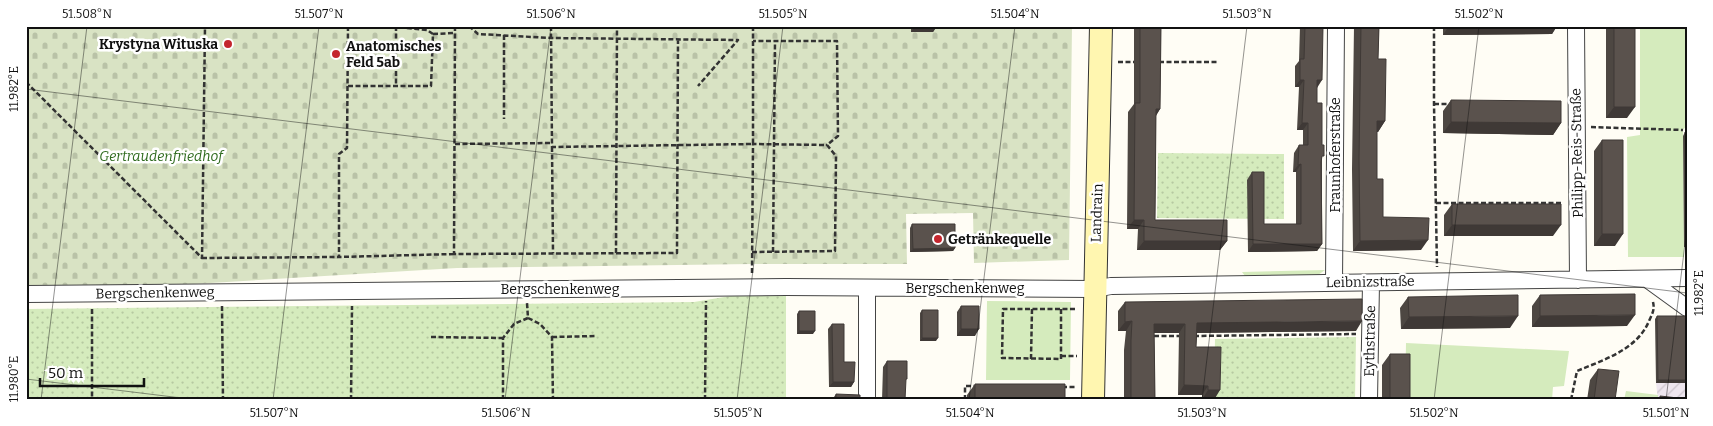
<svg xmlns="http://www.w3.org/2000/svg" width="1713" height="426" viewBox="0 0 1713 426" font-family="Bitter,serif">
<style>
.industrial{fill:url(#industrial-furrows)}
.grass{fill:#d5ebbd}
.cemetery{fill:url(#cemetery-stones)}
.garden{fill:url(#garden-dots)}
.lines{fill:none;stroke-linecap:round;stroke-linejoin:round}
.street-casing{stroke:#444;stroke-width:18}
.secondary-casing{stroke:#333;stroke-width:24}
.path{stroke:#333;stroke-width:2.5;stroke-dasharray:5 2.5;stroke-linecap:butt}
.street{stroke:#fff;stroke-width:16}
.secondary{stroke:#fff6b0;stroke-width:22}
.wall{fill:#4d4742}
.shaded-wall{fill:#3f3936}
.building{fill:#5a524d;stroke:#3f3936}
.ticks{fill:none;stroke:#111;stroke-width:1;stroke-opacity:0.45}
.poi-dot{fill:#c4262e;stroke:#fff;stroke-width:2}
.labels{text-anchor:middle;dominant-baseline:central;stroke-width:5;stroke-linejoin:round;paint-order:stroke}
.poi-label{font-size:14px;font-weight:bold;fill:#111;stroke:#fff;text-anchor:start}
.street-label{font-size:14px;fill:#111;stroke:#fff}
.park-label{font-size:14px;font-style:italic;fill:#2f6b1f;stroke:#fff}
.neatline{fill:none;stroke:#111;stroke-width:2}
.ticks-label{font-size:12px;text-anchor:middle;fill:#111}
</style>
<defs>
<pattern id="industrial-furrows" width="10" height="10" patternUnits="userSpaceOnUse" patternTransform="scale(1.25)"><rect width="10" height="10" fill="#eee6ef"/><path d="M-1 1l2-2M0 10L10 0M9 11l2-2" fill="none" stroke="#cbc4cc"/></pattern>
<pattern id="cemetery-stones" width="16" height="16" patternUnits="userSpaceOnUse" patternTransform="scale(1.25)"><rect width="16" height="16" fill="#d9e3c4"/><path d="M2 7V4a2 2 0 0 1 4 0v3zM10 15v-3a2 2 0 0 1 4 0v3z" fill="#b9c2a7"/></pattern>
<pattern id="garden-dots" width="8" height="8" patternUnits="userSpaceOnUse" patternTransform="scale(1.25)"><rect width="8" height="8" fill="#d5ebbd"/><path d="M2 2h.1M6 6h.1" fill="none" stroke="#b6c8a1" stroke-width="1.8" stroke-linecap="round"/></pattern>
</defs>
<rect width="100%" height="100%" fill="#fffdf5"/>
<path class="industrial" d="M1656 383H1687V400H1658Z"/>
<path class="grass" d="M1640 26H1687V125L1683 130 1684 257H1628L1627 137 1640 135Z
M1325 270 1318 275 1245 276 1242 272Z
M987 301 1071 302 1070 380H986Z
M1406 343 1569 351 1564 386 1553 387 1552 400H1405Z
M1626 391 1658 395V400H1624Z"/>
<path class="cemetery" d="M26 26H1072L1069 260 974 263 973 213 906 214 907 264H752L457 268 26 294Z"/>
<path class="garden" d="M1158 153 1284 154V219L1157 218Z
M786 287V400H26V309L694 302Z
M1356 337 1355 400H1214L1215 339Z"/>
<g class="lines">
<g class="street-casing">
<path id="street" d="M1576 26 1578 280
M1647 279 1687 308
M1334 283 1336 26
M26 294 786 287 1094 289 1111 286 1687 278
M867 400V288
M1369 400 1371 283"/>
</g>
<g class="secondary-casing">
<path id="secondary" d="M1093 400 1101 26"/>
</g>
<path class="path" d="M348 26 347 148 339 154V257L454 254
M455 26 454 254 677 253 678 40
M469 26 478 34 551 38 738 40 698 86
M551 26 552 147 753 144V26
M1434 26V104L1437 267
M433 34 454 33
M504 35V119
M1118 62H1134
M1159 62H1218
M26 82 202 258 205 26
M348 86H431L433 34 427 30 396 27V86
M1434 104H1450
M1591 127 1683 130
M455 144 552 143
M552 147 553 253
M1436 203H1563
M752 252 835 251 836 156 827 145 838 136 837 41H753
M773 252 775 41
M616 253 617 26
M202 258 339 257
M752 273 753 144 827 145
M222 306 223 400
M92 309V400
M1061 309V359L1002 358 1003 309H1076
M528 318 540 324 552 337 553 400
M1154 336H1181
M1194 336 1356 334
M431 337 503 338
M552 337 597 336
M1061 356H1077
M1031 359 1032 309
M1062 387H1077
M351 400 352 306
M503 400V338L514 324 528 318 527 303
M705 400 706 301
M965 400V386H974
M1571 400 1577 371C1603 360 1637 350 1649 321 1652 314 1655 310 1653 302"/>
<use href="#street" class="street"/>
<use href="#secondary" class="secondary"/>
</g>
<path class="wall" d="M911 26H937L933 32H911Z
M1134 26H1161L1160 109 1156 116 1155 220 1227 241 1220 250H1137L1138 229H1127L1128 112 1134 104Z
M1300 26H1323L1317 88V103L1322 160V244L1317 251 1248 252 1247 180 1252 172 1264 224H1296V172H1293L1294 153 1299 145H1303V130H1297L1299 87H1295V66L1299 61Z
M1354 26H1379L1378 59 1385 121 1378 132H1377V179L1383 217 1421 250 1353 251 1352 169Z
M1443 26H1557L1552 34 1443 35Z
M1606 26H1635L1627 118H1606Z
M1451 100 1561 123 1553 135 1443 133V111Z
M1685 132H1687V247H1684L1683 136Z
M1602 140 1615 246H1594V151Z
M1452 204 1553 236H1444V215Z
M912 224 955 248 953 251 910 252V228Z
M1540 295 1627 326 1532 327V306Z
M1408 297 1510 328 1401 329 1400 308Z
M1125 302 1356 331 1197 333 1196 347 1214 400H1202V395H1178L1179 333H1154L1155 400H1124V350L1126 331H1118V311Z
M961 306 975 336H957V312Z
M922 310 936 341H920V313Z
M799 311 813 334H797V314Z
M1657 316 1687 383H1656L1655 319Z
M832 324 844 362 854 382 851 387H829L828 329Z
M1390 354 1410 400H1382V365Z
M887 361 905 382V400H882L883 367Z
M1598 369 1615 400H1587L1590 380Z
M975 384 1065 400H967V395Z
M836 394 860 400H832Z"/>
<path class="shaded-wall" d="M915 26H937L933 32H911Z
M1449 26H1557L1552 34 1443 35Z
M1300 80H1304L1299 87H1295Z
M1317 80H1322L1317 88 1312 87Z
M1614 107H1635L1627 118H1606Z
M1156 109H1160L1154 118Z
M1377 121H1385L1378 132H1370Z
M1451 122 1561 123 1553 135 1443 133Z
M1302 123H1308L1303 130H1297Z
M1301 164 1296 172H1293L1298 165Z
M1134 220H1144L1138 229H1127Z
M1452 225H1561L1553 236H1444Z
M1602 234H1623L1615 246H1594Z
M1428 240 1421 250 1353 251 1360 241Z
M1144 241H1227L1220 250H1137Z
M1253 244H1322L1317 251 1248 252Z
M955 248 953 251 910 252 913 249Z
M1635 315 1627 326 1532 327 1540 316Z
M1518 316 1510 328 1401 329 1409 317Z
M1132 321 1126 331H1118L1125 322Z
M1362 321 1356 331 1190 333 1197 323Z
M1154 324H1185L1179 333H1148Z
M961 329H979L975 336H957Z
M799 331H815L813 334H797Z
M922 338H938L936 341H920Z
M1658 380H1687V383H1656Z
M833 382H854L851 387H829Z
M1184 385 1208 386 1202 395H1178Z
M1208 390H1220L1214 400H1202Z"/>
<path class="building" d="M1140 26H1161L1160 109H1156L1155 220H1227V241H1144V220H1134L1135 103H1140Z
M1305 26H1323L1322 80H1317V103H1322V145H1324V156H1322L1321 162 1322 244H1253L1252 172H1264V224H1301V164L1298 165 1299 145H1308V123H1302L1304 80H1300V59H1304Z
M1361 26H1379L1378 59H1386L1385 121H1377V179H1383V217L1429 218 1428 240 1360 241 1359 159Z
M1614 26H1635V107H1614Z
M1451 100 1561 101V123L1451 122Z
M1685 132H1687V244H1686Z
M1602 140H1623V234H1602Z
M1452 204H1561V225H1452Z
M912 224H955V248L913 249Z
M1635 294V315L1540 316V295Z
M1518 295V316L1409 317 1408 297Z
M1362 299V321L1197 323 1196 347H1221L1220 390H1208V386L1184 385 1185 324H1154L1155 400H1131V340L1132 321 1125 322V302Z
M961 306H979V329H961Z
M922 310H938V338H922Z
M799 311H815V331H799Z
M1657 316H1687V380H1658Z
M832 324H844V362H855L854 382H833Z
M1390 354H1410V400H1390Z
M887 361H907V379H906L905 400H887Z
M1598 369 1619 371 1615 400H1594Z
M975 384H1065V400H975Z
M836 394 860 395V400H836Z
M1660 396 1687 399V400H1660Z"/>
<path class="ticks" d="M26 89 1687 293M26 379 198 400M41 400 87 26M273 400 319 26M505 400 551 26M737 400 783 26M969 400 1015 26M1202 400 1247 26M1434 400 1479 26M1666 400 1687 227"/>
<g class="poi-dot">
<circle cx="228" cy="44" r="5"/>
<circle cx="336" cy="54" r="5"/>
<circle cx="938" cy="239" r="5"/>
</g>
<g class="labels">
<g class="poi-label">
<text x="218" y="44" text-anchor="end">Krystyna Wituska</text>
<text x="346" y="46">Anatomisches<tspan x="346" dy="16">Feld 5ab</tspan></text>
<text x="948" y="239">Getränkequelle</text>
</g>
<g class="street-label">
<text transform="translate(1577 153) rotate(-91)">Philipp-Reis-Straße</text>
<text transform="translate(1335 155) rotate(-90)">Fraunhoferstraße</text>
<text transform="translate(1097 213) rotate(-88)">Landrain</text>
<text transform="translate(1370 282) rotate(-1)">Leibnizstraße</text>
<text x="965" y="288">Bergschenkenweg</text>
<text x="560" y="289">Bergschenkenweg</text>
<text transform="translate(155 293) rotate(-1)">Bergschenkenweg</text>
<text transform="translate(1370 341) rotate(-89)">Eythstraße</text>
</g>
<g class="park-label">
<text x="161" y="156">Gertraudenfriedhof</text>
</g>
</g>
<rect width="1713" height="426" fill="none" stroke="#ffffff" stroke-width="55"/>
<path d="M40 378v8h104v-8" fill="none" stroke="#111111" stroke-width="2.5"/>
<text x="48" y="378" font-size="15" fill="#111111" stroke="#ffffff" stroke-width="4" paint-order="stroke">50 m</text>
<rect x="28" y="28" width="1658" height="370" class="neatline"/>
<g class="ticks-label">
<text x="87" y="18">51.508°N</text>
<text x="319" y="18">51.507°N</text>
<text x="551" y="18">51.506°N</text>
<text x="783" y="18">51.505°N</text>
<text x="1015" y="18">51.504°N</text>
<text x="1247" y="18">51.503°N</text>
<text x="1479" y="18">51.502°N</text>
<text transform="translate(14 89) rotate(-90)" y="4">11.982°E</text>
<text transform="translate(1699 293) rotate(-90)" y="4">11.982°E</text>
<text transform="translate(14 379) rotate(-90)" y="4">11.980°E</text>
<text x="274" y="417">51.507°N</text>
<text x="506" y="417">51.506°N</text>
<text x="738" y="417">51.505°N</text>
<text x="970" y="417">51.504°N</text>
<text x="1202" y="417">51.503°N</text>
<text x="1434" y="417">51.502°N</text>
<text x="1666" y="417">51.501°N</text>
</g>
</svg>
